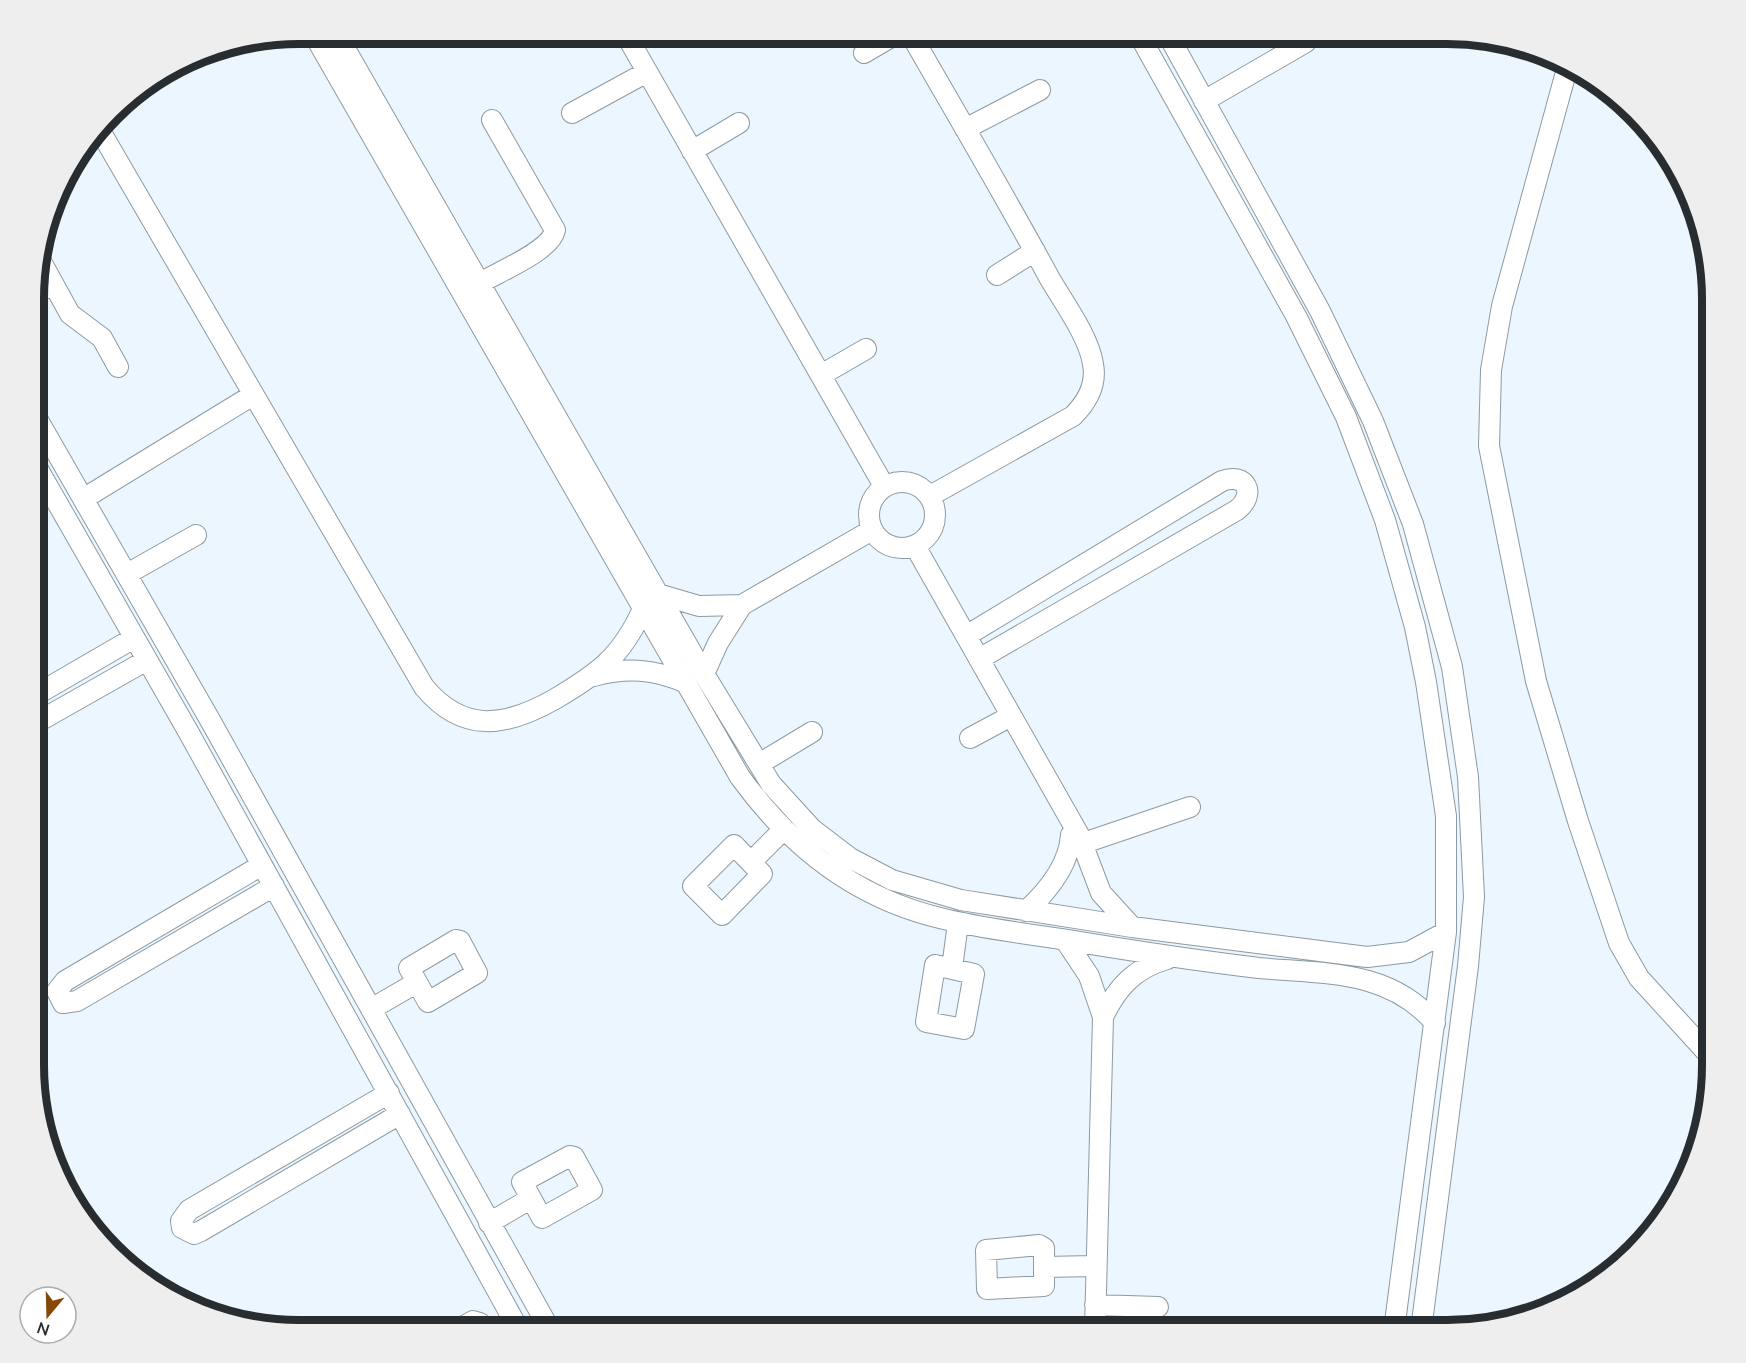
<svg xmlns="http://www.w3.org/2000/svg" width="1746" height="1363" viewBox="0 0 1746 1363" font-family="'Nunito Sans',sans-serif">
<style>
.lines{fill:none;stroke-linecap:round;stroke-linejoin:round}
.minor-casing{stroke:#8d9aa3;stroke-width:22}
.minor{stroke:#fff;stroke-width:20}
.rim{fill:none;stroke:#282d31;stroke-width:8}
</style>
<rect width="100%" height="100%" fill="#ebf6fe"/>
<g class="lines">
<g class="minor-casing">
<path id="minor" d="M313 33 740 777C790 846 856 898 940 918 979 928 1021 933 1061 939 1127 950 1192 960 1259 968 1324 974 1389 969 1435 1023
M336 33 704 674 771 784 812 829 850 858 892 880 961 900 1132 927 1367 957 1409 952 1446 932
M625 33 884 486
M910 33C957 115 1005 196 1050 279 1064 303 1089 337 1093 364 1097 385 1087 402 1073 416L930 496
M1138 33 1296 316 1346 417 1385 520 1415 627 1426 682 1446 816V932L1394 1330
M1167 33 1320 311 1373 421 1413 524 1452 667 1468 777 1474 897 1468 966 1421 1330
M864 53 898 33
M1568 65 1502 306 1491 370 1489 446 1536 681 1578 821 1619 943 1639 978 1712 1058
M1204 101 1306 42
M572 113 647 72
M99 129 424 687C463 734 506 727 555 699 599 673 621 657 643 609
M965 129 1040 90
M692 151 739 123
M38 256 70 314 102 338 118 367
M997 275 1035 251
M480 283C498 272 551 251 555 230L492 120
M35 294 53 284
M821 375 866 349
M35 415 210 720 550 1330
M35 464 189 733 519 1330
M869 515a33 33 0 1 1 66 0a33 33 0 1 1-66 0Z
M83 499 253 395
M915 546 1079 835 1101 893 1132 927
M127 574 196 535
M658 594 699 606 742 605 872 530
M966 636 1222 481C1246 472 1257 494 1237 510L979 659
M704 674 718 643 742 605
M594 676C627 667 655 669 686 683
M34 696 134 638
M34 724 147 660
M970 738 1011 716
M759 764 812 732
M734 845 762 874 722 915 693 886Z
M1069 848 1190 807
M751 862 783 830
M262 865 65 981 57 991 63 1003 77 1001 274 886
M1026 911C1048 891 1069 866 1071 835
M456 940 460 941 477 973 428 1002 409 968Z
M1065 940 1089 976 1103 1017 1095 1330
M935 965 974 974 964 1029 926 1022Z
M952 968 958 923
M371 1009 416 983
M1103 1017C1117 987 1135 968 1167 959
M389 1093 189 1210 181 1221 182 1228 194 1234 201 1231 400 1114
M570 1156 574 1157 592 1190 542 1218 522 1182Z
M489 1223 530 1199
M1039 1245 1044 1248V1286L987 1289 986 1250Z
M1044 1267 1095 1266
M1095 1305 1158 1307
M457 1330 473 1321 480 1323 484 1330"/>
</g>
<use href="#minor" class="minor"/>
</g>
<path d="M0 0H1746V1363H0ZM299 44H1447A255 255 0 0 1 1702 299V1065A255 255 0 0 1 1447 1320H299A255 255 0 0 1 44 1065V299A255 255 0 0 1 299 44Z" fill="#eeeeef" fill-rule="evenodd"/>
<path class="rim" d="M299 44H1447A255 255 0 0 1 1702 299V1065A255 255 0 0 1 1447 1320H299A255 255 0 0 1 44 1065V299A255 255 0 0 1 299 44Z"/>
<g transform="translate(48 1315) rotate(199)"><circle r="28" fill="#ffffff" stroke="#a9abad" stroke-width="1.5"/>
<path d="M0-4.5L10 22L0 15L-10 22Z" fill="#854807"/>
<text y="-9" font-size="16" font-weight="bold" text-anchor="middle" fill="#282d31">N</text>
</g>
</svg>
